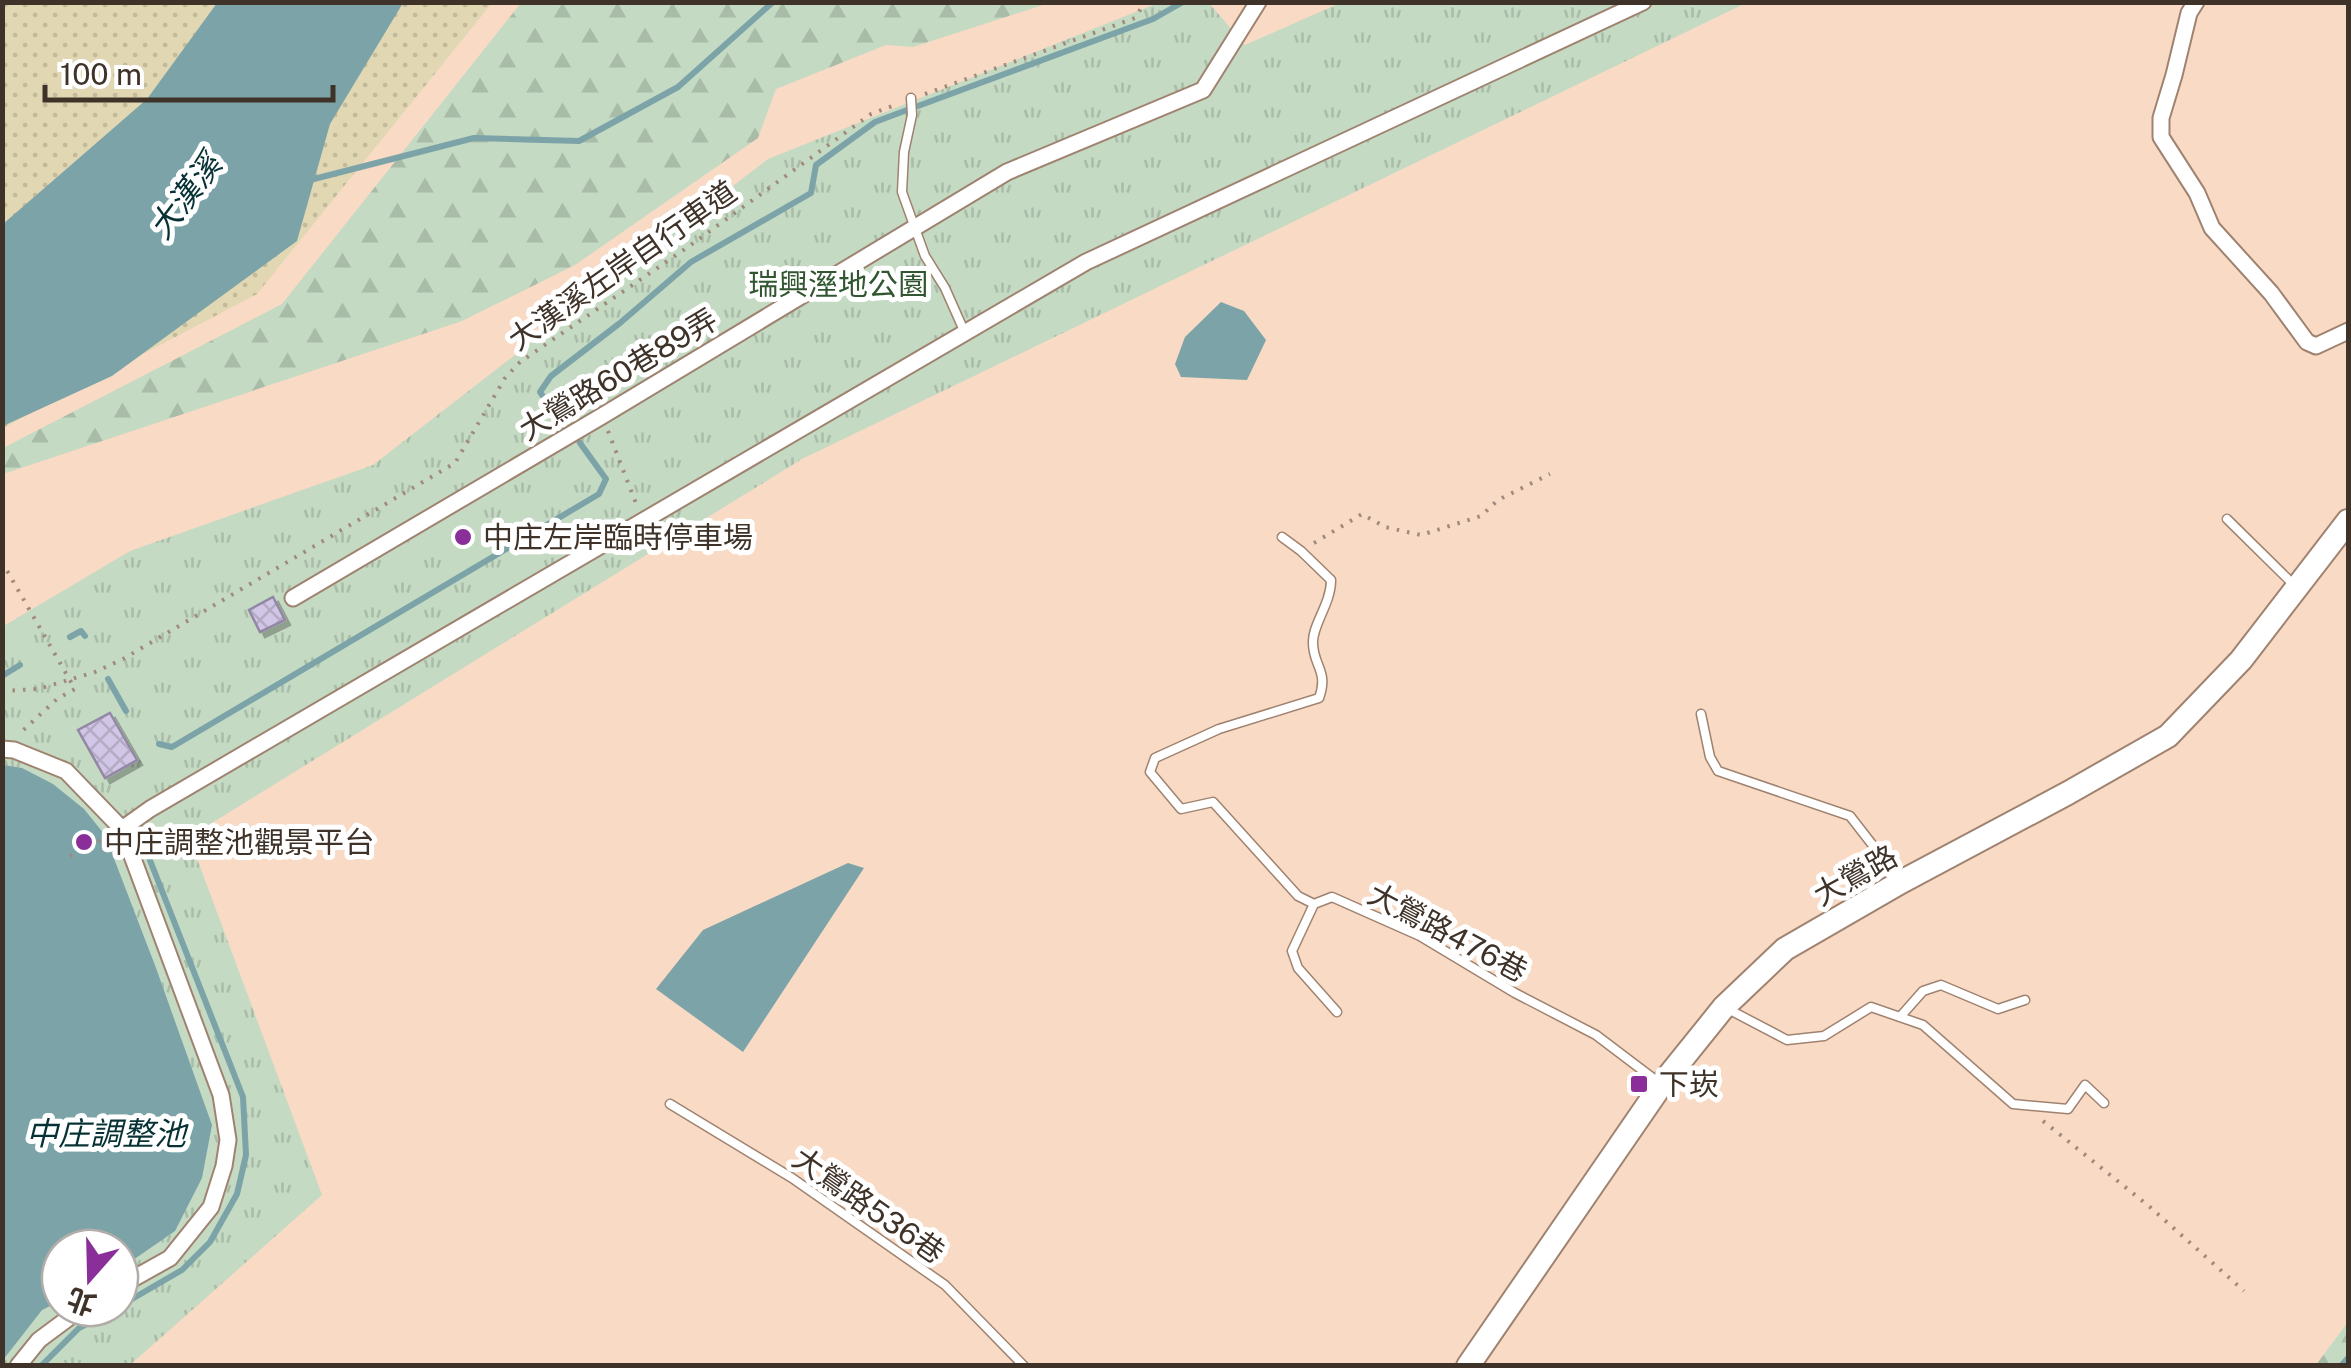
<svg xmlns="http://www.w3.org/2000/svg" width="2351" height="1368" viewBox="0 0 2351 1368" font-family="'Public Sans','Noto Sans TC',sans-serif">
<style>
.forest{fill:url(#forest-firs)}
.sand{fill:url(#sand-dots)}
.park{fill:url(#park-tufts);fill-rule:evenodd}
.water{fill:#7ca4a8}
.lines{fill:none;stroke-linecap:round;stroke-linejoin:round}
.stream{stroke:#7ca4a8;stroke-width:6}
.building{fill:url(#building-cross-hatch);stroke:#9288a5;stroke-width:2.5;filter:url(#shadow)}
.lane-casing{stroke:#9f8370;stroke-width:11}
.street-casing{stroke:#9f8370;stroke-width:19}
.secondary-casing{stroke:#9f8370;stroke-width:26}
.path{stroke:#a08a7b;stroke-width:4;stroke-dasharray:2.5 8;stroke-linecap:butt}
.lane{stroke:#fff;stroke-width:8}
.street{stroke:#fff;stroke-width:15}
.secondary{stroke:#fff;stroke-width:22}
.poi-dot{fill:#8a2e99;stroke:#fff;stroke-width:4}
.labels{text-anchor:middle;dominant-baseline:central;stroke-width:10;stroke-linejoin:round;paint-order:stroke}
.street-label{font-size:30px;fill:#3e3229;stroke:#fff}
.park-label{font-size:30px;fill:#315630;stroke:#fff}
.poi-label{font-size:30px;fill:#3e3229;stroke:#fff;text-anchor:start}
.water-label{font-size:32px;font-style:italic;fill:#073235;stroke:#fff}
</style>
<defs>
<pattern id="forest-firs" width="22" height="20" patternUnits="userSpaceOnUse" patternTransform="scale(2.5)"><rect width="22" height="20" fill="#c4dac3"/><path d="M5 1l3.5 6h-7zM16 11l3.5 6h-7z" fill="#a9bca8"/></pattern>
<pattern id="sand-dots" width="8" height="8" patternUnits="userSpaceOnUse" patternTransform="scale(2.5)"><rect width="8" height="8" fill="#e1d8b3"/><path d="M2 2h.1M6 6h.1" fill="none" stroke="#c2ba9a" stroke-width="1.8" stroke-linecap="round"/></pattern>
<pattern id="park-tufts" width="24" height="20" patternUnits="userSpaceOnUse" patternTransform="scale(2.5)"><rect width="24" height="20" fill="#c4dac3"/><path d="M3 7l-1-3M5 7V3M7 7l1-3M15 17l-1-3M17 17v-4M19 17l1-3" fill="none" stroke="#a9bca8"/></pattern>
<pattern id="building-cross-hatch" width="8" height="8" patternUnits="userSpaceOnUse" patternTransform="scale(2.5)"><rect width="8" height="8" fill="#d1c6e6"/><path d="M0 0l8 8M0 8l8-8" fill="none" stroke="#b4abc5"/></pattern>
<filter id="shadow"><feDropShadow dx="5" dy="5" stdDeviation="0" flood-color="#0004"/></filter>
</defs>
<rect width="100%" height="100%" fill="#f9dac5"/>
<path class="forest" d="M521 3H1049L913 47 886 45 776 89 758 138 575 265 462 321 3 474V448L282 304Z
M2348 1322V1365H2316Z"/>
<path class="sand" d="M3 3H492L257 294 3 428Z"/>
<path class="park" d="M1158 3H1209L1245 45 1340 3H1746L802 459 189 837 322 1195 130 1365H3L2 627 130 551 373 465 768 159ZM60 1248H120V1308H60Z"/>
<path class="water" d="M217 3H403L330 124 297 241 112 376 3 426V224L147 99Z
M1221 302 1244 311 1266 340 1247 380 1181 377 1175 364 1185 337Z
M3 765 22 768 53 784 84 809 105 835 156 968 212 1125 202 1178 175 1231 120 1269V1248H60V1301L42 1310 3 1360Z
M848 863 864 868 743 1052 656 989 703 930Z"/>
<g class="lines">
<path class="stream" d="M918 106 1153 19 1183 2
M310 180 474 138 579 141 678 87 773 2
M559 419 540 392 551 376 620 323 691 262 811 193 816 165 875 122 907 110
M70 637 81 631 85 636
M2 676 20 665
M108 679 126 711
M159 744 172 747 599 494 606 479 580 443
M120 1306 182 1270 210 1242 237 1194 246 1155 243 1097 144 845
M41 1366 79 1328 117 1308
M2341 1366 2348 1358"/>
</g>
<path class="building" d="M273 597 285 620 260 632 249 610Z
M110 713 137 760 105 778 78 730Z"/>
<g class="lines">
<g class="lane-casing">
<path id="lane" d="M911 98 912 115 904 152 902 192 925 256 945 288 965 333
M2227 519 2293 584
M1282 537 1301 551 1331 580C1331 604 1312 625 1313 643 1313 666 1329 671 1319 698L1219 729 1155 758 1150 772 1181 809 1213 802 1298 896 1314 904 1332 897 1420 936 1515 993 1596 1035 1658 1082
M1701 714 1710 757 1718 771 1850 816 1899 879
M1314 904 1292 951 1298 968 1337 1012
M1728 1009 1787 1040 1824 1036 1871 1007 1923 1025 2013 1104 2068 1109 2085 1085 2104 1103
M1900 1017 1923 991 1941 985 1998 1009 2025 1000
M670 1104 792 1178 945 1285 1024 1366"/>
</g>
<g class="street-casing">
<path id="street" d="M2196 2 2189 13 2174 75 2161 118V137L2197 193 2212 228 2271 293 2307 342 2316 346 2348 331
M293 598 602 416 1007 172 1203 90 1258 2
M2 749 14 750 66 771 122 829 221 1095 228 1140 224 1166 211 1207 170 1258 120 1286
M122 829 150 809 1086 262 1643 2
M18 1366 39 1340 82 1308"/>
</g>
<g class="secondary-casing">
<path id="secondary" d="M1468 1366 1662 1084 1724 1007 1785 949 1901 882 2068 793 2168 736 2241 660 2348 521"/>
</g>
<path class="path" d="M925 94 1135 18 1145 2
M608 431 637 506
M1314 543 1362 514 1385 527 1421 535 1481 516 1498 500 1550 474
M2 562 75 689 57 699 18 735
M2 691 38 689 95 672 123 659 455 463 505 378 520 362 688 247 871 114 898 104
M70 856 107 837
M2043 1121 2150 1207 2244 1291"/>
<use href="#lane" class="lane"/>
<use href="#street" class="street"/>
<use href="#secondary" class="secondary"/>
</g>
<g class="poi-dot">
<circle cx="463" cy="537" r="10"/>
<circle cx="84" cy="842" r="10"/>
<rect x="1629" y="1074" width="20" height="20" rx="5"/>
</g>
<g class="labels">
<g class="street-label">
<text transform="translate(622 265) rotate(-35)">大漢溪左岸自行車道</text>
<text transform="translate(618 374) rotate(-31)">大鶯路60巷89弄</text>
<text transform="translate(1855 875) rotate(-29)">大鶯路</text>
<text transform="translate(1448 932) rotate(28)">大鶯路476巷</text>
<text transform="translate(869 1205) rotate(35)">大鶯路536巷</text>
</g>
<g class="park-label">
<text x="838" y="284">瑞興溼地公園</text>
</g>
<g class="poi-label">
<text x="483" y="537">中庄左岸臨時停車場</text>
<text x="104" y="842">中庄調整池觀景平台</text>
<text x="1659" y="1084">下崁</text>
</g>
<g class="water-label">
<text transform="translate(185 196) rotate(-53)">大漢溪</text>
<text x="106" y="1133">中庄調整池</text>
</g>
</g>
<rect width="2351" height="1368" fill="none" stroke="#3e3229" stroke-width="10"/>
<g transform="translate(90 1278) rotate(200)"><circle r="48" fill="#ffffff" stroke="#b2ada9" stroke-width="2.5"/>
<path d="M0-8L18 38L0 25L-18 38Z" fill="#8a2e99"/>
<text y="-15" font-size="28" font-weight="bold" text-anchor="middle" fill="#3e3229">北</text>
</g>
<path d="M45 85v15h288v-15" fill="none" stroke="#3e3229" stroke-width="5"/>
<text x="60" y="85" font-size="30" fill="#3e3229" stroke="#ffffff" stroke-width="8" paint-order="stroke">100 m</text>
</svg>
